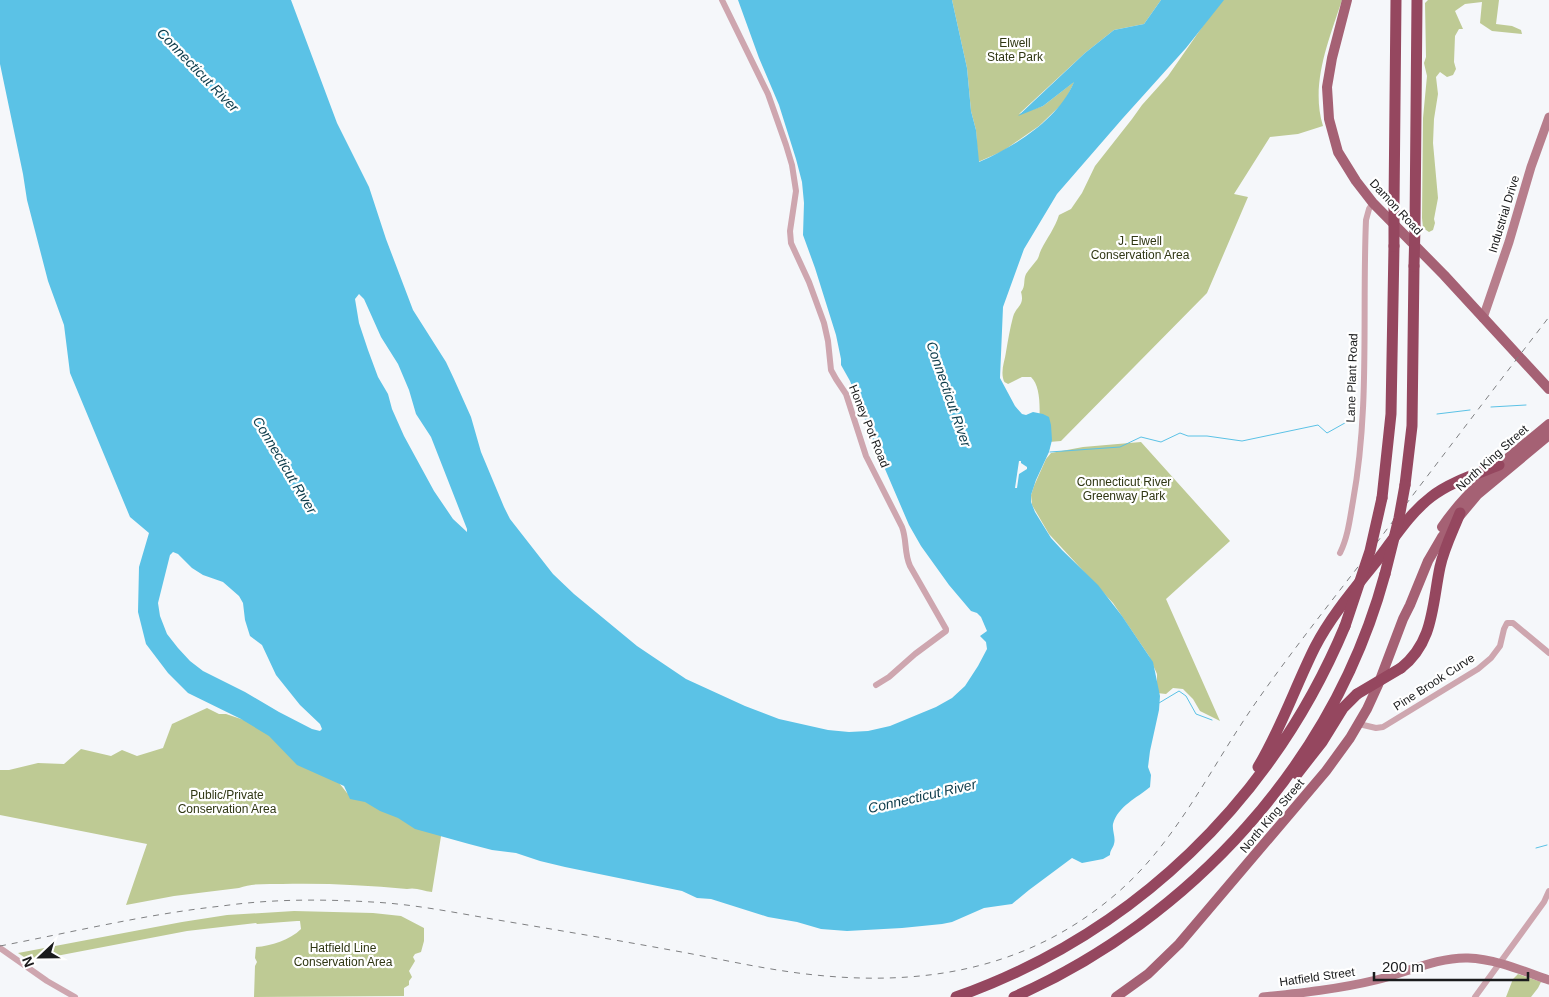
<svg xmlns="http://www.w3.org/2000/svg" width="1549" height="997" viewBox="0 0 1549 997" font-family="Helvetica,sans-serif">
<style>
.green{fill:#beca94}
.water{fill:#5bc2e6;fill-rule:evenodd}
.pier{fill:#f5f7fa}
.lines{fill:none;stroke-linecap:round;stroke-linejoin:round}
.stream{stroke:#5bc2e6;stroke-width:1}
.street{stroke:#cea6af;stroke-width:6}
.secondary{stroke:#b77e8c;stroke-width:9}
.primary{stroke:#a56174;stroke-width:10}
.highway{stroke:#95475f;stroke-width:11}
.rail{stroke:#7f8082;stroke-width:1;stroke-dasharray:6 6;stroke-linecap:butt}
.highway-bridge{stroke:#95475f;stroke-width:11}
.labels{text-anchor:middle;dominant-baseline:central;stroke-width:4.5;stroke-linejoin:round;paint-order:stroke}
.park-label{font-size:12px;fill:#303714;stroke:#fff}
.street-label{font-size:12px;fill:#1a1b1c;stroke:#fff}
.water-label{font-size:14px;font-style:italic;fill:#0d3c4b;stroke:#fff}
</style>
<rect width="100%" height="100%" fill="#f5f7fa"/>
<path class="green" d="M952 0H1161L1144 24 1114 30 1085 53 1019 114 1043 106 1075 81 1064 102 1039 126 1003 151 978 162 976 130 971 111 967 68Z
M1221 0H1342C1329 40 1310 84 1323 126L1298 134 1270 137 1234 194 1248 197 1207 293 1061 441 1037 443C1039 426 1044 389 1031 377H1022L1008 384C1005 382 1004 383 1003 378 1001 369 1005 360 1006 352 1008 340 1010 328 1013 317 1016 306 1025 306 1021 292 1026 286 1023 280 1026 274 1029 269 1033 265 1036 261 1039 258 1039 254 1041 250 1047 238 1055 228 1059 215L1071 209 1082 193 1095 166 1132 119 1142 105 1168 76Z
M1428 0H1499L1496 24 1512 26 1521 30 1522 34 1492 31 1480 23 1482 2 1465 4 1455 11 1463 29H1459L1455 36 1454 62 1456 69 1453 75 1447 77 1440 72 1436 77 1438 94 1434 119 1433 143 1438 198 1434 219 1435 223 1433 230 1429 232 1423 228 1422 218 1423 118 1427 76 1424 63 1426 57 1425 3Z
M1141 442 1230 541 1166 599 1220 721 1200 711 1193 699 1183 689 1173 688 1166 694 1157 693V674L1149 656 1113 603 1049 534 1032 505 1031 495 1034 486 1046 459 1051 453 1083 447Z
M207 708 219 714H226L265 727 328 769 347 793 442 830 432 892C423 891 416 887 407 889 365 885 324 883 282 884 268 884 252 883 239 888L174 896 126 905 147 844 0 815V770H9L38 763 64 764 81 749 111 756 122 750 137 756 163 748 172 724Z
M294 911 373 913 401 916 424 928V941L421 952 415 954 413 957 415 961 409 971 412 977 409 981V985L404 988V996L254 997 255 966 257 962 255 958 256 947C271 946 290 940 301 929L300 921H297L257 924 256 923 187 931 30 961 18 953 182 922 227 915Z
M1518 974 1541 982 1538 988 1531 997H1506L1513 979Z"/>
<path class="water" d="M0 0H291L337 123 369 187 386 239 413 310 446 362 454 379 471 417 481 452 504 507 510 519 553 574 574 594 637 646 686 679 745 706 779 719 828 730 849 732 868 731 890 726 936 707 952 698 965 686 978 666 987 649 986 642 980 636 987 631 981 617 977 613 971 611 949 585 921 546 909 525 876 448 850 381 841 365V359L836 335 815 268 803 235 804 203 802 182 796 159 779 105 759 58 738 0H952L967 68 971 111 976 130 979 162C1015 146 1058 120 1074 82L1043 106 1018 116 1085 53 1114 30 1144 24 1161 0H1224L1186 48 1123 118 1057 194 1024 249 1003 307 1000 378 1015 406 1022 414 1026 415 1033 412 1043 414 1049 417 1051 425 1052 440 1049 452 1036 480 1031 495V502L1035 512 1051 538 1062 550 1098 585 1122 616 1153 662 1160 696 1159 710 1150 751 1148 767 1151 775 1150 787C1137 798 1118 806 1113 824 1112 830 1116 838 1114 844 1113 848 1110 850 1110 855L1103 859 1082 863 1072 858 1029 890 1012 904 984 908 952 922 942 924 902 928 847 931 821 929 797 922 768 917 711 899 697 898 682 891 565 867 540 861 516 853 492 850 469 844 415 829 398 818 380 811 365 802 350 799 344 786 297 765 269 736 241 719 188 693 168 673 146 644 138 612 139 567 149 533 130 517 70 373 64 325 48 281 27 200 23 174 0 64ZM359 294 364 299 381 337 398 364 409 390 416 414 431 437 467 529V532L453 519 434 491 404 436 392 409 388 394 378 377 368 350 359 323 355 299ZM173 552 178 554 192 568 203 575 223 582 239 596 243 603 245 620 250 636 262 645 276 675 300 705 320 724 322 729 320 731 312 729 279 712 245 692 203 671 190 661 178 648 167 634 160 616 158 603 170 555Z"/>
<path class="pier" d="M1019 461H1021V463L1027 467V469L1019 474 1017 488H1015Z"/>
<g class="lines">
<path class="stream" d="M1491 407 1526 405
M1437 414 1470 410
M1050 452 1120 447 1141 437 1161 442 1180 433 1188 436H1207L1242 441 1318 425 1327 433 1352 419
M1159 703 1179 691 1186 696 1196 714 1212 720
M1536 848 1547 845"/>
<path class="street" d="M722 0 768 94 786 145 792 165 796 191 790 231 791 243 809 282 824 323 828 341 831 370 836 379 846 394 866 456 902 527C907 540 904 553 910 566L946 629V631L915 654 889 677 876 685
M1340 553C1348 537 1350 518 1353 501 1370 408 1362 314 1366 220L1369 209 1373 203
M1359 724 1376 728 1383 727 1478 669 1491 658 1500 646 1504 629 1507 623H1513L1549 653
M0 948 47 981 75 997
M1475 997 1544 902 1549 891"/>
<path class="secondary" d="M1483 318 1509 242 1531 167 1549 117
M1263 997C1301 993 1339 989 1376 980 1406 973 1437 957 1468 958 1496 959 1523 971 1549 980"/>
<path class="primary" d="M1347 0 1332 58 1327 87 1329 119 1338 152 1356 181 1373 203 1444 275 1549 389
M1442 527C1470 486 1511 456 1549 424
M1116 997 1148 974 1179 944 1326 771 1350 738 1367 709 1378 685 1403 619 1410 605 1428 561 1442 537 1477 495 1549 435"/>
<path class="highway" d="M1394 206 1396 0
M1415 227 1417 0
M1405 485 1412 426 1414 266
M1382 498 1391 414 1394 246
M1401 668C1434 642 1432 605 1440 567 1444 548 1453 531 1460 513
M1258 767C1281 729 1295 687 1315 647 1332 614 1357 586 1379 558 1395 537 1410 513 1431 497 1450 482 1477 474 1499 465
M1297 774 1322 742 1343 708 1357 694
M956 997C1134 934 1272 800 1345 626
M1014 997C1191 919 1334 762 1385 574"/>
<path class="rail" d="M0 946C73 932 147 914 222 906 271 899 322 899 372 902 412 904 452 912 492 919 557 930 622 941 687 953 724 960 760 968 798 973 914 988 1024 973 1116 894 1178 841 1212 764 1259 698 1297 644 1338 593 1378 541 1435 466 1492 391 1549 317"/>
<path class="highway-bridge" d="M1394 246V206
M1414 266 1415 227
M1385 574 1399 518 1405 485
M1345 626 1370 551 1382 498
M1357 694 1401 668"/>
</g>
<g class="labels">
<g class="park-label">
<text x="1015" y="43">Elwell<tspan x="1015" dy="14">State Park</tspan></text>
<text x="1140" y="241">J. Elwell<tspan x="1140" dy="14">Conservation Area</tspan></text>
<text x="1124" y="482">Connecticut River<tspan x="1124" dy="14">Greenway Park</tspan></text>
<text x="227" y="795">Public/Private<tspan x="227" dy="14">Conservation Area</tspan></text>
<text x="343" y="948">Hatfield Line<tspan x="343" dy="14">Conservation Area</tspan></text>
</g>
<g class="street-label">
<text transform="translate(1396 207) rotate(47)">Damon Road</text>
<text transform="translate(1504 214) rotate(-73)">Industrial Drive</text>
<text transform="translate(1352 378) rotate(-88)">Lane Plant Road</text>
<text transform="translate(869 426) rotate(68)">Honey Pot Road</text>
<text transform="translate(1492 458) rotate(-42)">North King Street</text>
<text transform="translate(1434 682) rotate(-33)">Pine Brook Curve</text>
<text transform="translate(1272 816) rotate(-50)">North King Street</text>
<text transform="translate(1317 977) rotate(-8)">Hatfield Street</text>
</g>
<g class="water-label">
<text transform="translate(198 70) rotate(46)">Connecticut River</text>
<text transform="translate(949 394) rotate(71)">Connecticut River</text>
<text transform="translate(285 465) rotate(59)">Connecticut River</text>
<text transform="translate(922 796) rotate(-13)">Connecticut River</text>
</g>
</g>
<g transform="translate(40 957) rotate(248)" stroke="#ffffff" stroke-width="4" paint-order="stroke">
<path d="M0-4L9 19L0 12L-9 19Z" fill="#1a1b1c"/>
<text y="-8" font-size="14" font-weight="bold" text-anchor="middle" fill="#1a1b1c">N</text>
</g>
<path d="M1374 972v8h154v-8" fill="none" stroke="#1a1b1c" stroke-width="2.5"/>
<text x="1382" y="972" font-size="15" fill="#1a1b1c" stroke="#ffffff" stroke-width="4" paint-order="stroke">200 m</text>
</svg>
